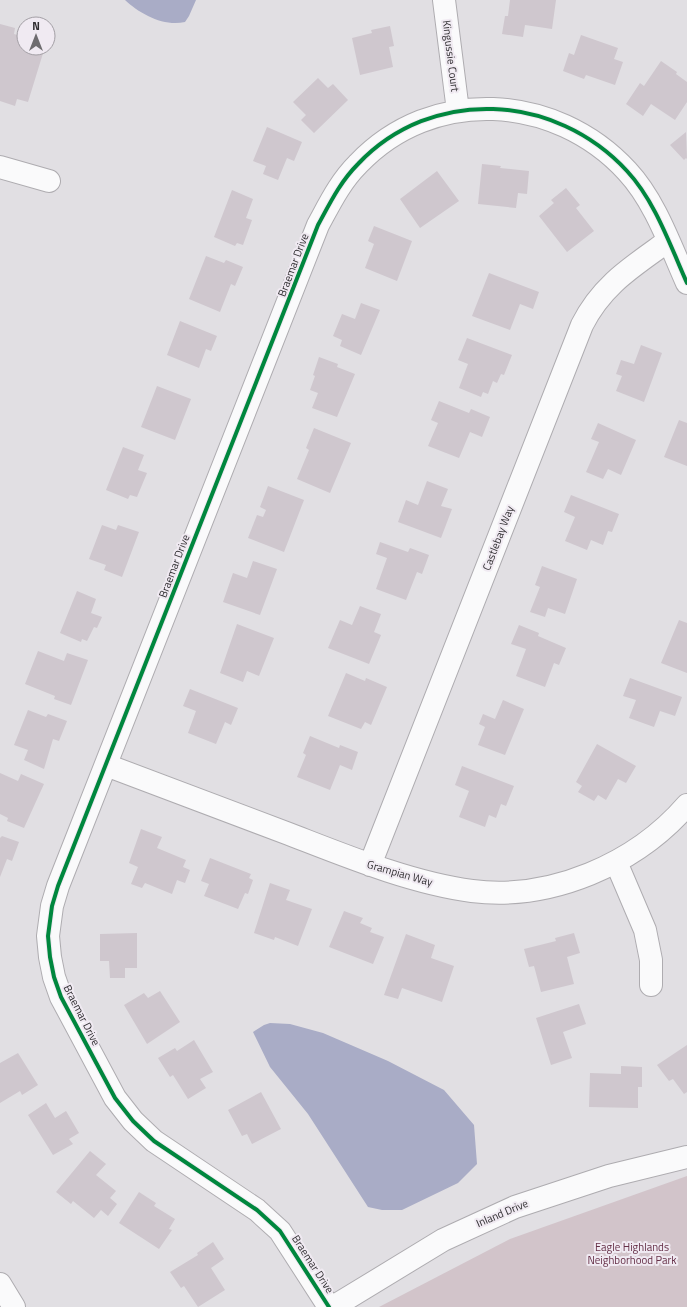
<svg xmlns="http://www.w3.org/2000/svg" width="687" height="1307" viewBox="0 0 687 1307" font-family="'Titillium Web',sans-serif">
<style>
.green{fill:#d2c4ca}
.water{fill:#a9acc6}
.building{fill:#cfc7ce}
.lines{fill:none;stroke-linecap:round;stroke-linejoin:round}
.minor-casing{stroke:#aeacb0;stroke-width:24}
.major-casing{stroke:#aeacb0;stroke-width:24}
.minor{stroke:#fafafb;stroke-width:22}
.major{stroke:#fafafb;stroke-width:22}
.cycleway-casing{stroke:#f0eaf2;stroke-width:6}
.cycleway{stroke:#00873e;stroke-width:4}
.labels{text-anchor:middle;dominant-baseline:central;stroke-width:4;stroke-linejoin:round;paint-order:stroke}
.street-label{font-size:11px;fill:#302e31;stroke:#f0eaf2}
.park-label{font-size:11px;fill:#642e46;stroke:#f0eaf2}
</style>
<rect width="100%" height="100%" fill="#e1dfe3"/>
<path class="green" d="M687 1176V1307H379L510 1239Z"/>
<path class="water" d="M125 0H196L189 16 185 22C164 27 140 14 125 0Z
M270 1023 290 1024 323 1033 388 1061 444 1090 474 1125 477 1164 458 1183 402 1210H382L368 1207 308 1114 270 1067 253 1032 264 1025Z"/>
<path class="building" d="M510 0H556L552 29 525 25 523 37 502 34 505 16H508Z
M0 24 15 28 14 34 24 37V48L44 50 28 102 17 99 15 106 0 101Z
M390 26 394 46 389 47 393 67 360 75 352 38 372 33 371 30Z
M581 35 618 48 614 59 623 62 615 85 586 75 584 79 563 71 569 53 574 55Z
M661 61 677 72 676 74 687 82V102L675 120 651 104 643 116 626 104 640 83 644 86Z
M318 78 328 88 333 84 348 100 314 133 301 120 306 115 293 102Z
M267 127 302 142 294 161 287 158 278 180 263 174 266 166 253 161Z
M686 132 687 159 686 158 684 160 670 145Z
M482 164 501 166 500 168 529 171 527 194 518 193 516 208 478 204Z
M437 171 459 201 420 228 400 199Z
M566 188 580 205 576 208 594 231 567 252 539 216 554 203 551 200Z
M232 190 253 199 246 218 252 220 243 245 237 243 235 246 214 237Z
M374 226 412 241 397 281 365 268 374 244 368 241Z
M206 256 224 263 226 260 243 267 235 286 231 284 220 312 189 299Z
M489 273 539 292 533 309 520 304 510 330 472 316Z
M361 303 380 310 361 355 340 346 342 340 333 336 342 314 355 319Z
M180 321 217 336 211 351 206 349 199 368 167 355Z
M467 338 512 355 504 375 501 374 497 383 493 381 488 394 483 392 481 397 459 388 468 364 458 360Z
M641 345 662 353 644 402 616 391 622 376 616 374 621 360 634 364Z
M319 357 338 364 337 367 355 374 337 417 312 408 318 393 310 390 315 376 313 375Z
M157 386 191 399 175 440 141 427Z
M439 401 469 413 471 409 490 417 482 437 470 432 459 458 428 446 438 423 431 420Z
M679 420 687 423V466L664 457Z
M598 423 636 440 621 475 608 469 603 479 586 472 599 442 591 439Z
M314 428 351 443 330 493 297 479 309 450 306 448Z
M123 447 144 455 138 470 147 473 137 497 130 495 128 499 106 490Z
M427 481 448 489 441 506 452 509 441 538 398 522 406 500 418 505Z
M268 486 304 500 284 552 248 538 257 515 263 517 266 510 260 507Z
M571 495 619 514 612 532 608 531 603 545 591 540 587 550 565 541 575 517 564 512Z
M102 525 116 530 118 525 139 532 122 577 104 570 106 565 89 559Z
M380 542 408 552 410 548 429 555 422 574 417 572 406 600 376 589 387 558 376 554Z
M253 561 277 569 260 615 223 602 233 573 247 578Z
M542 566 577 579 565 614 548 608 545 617 530 612 540 587 535 585Z
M77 591 96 599 91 613 102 617 97 628 94 627 87 641 82 639 81 642 60 633Z
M360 606 381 614 374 632 381 635 369 664 328 648 340 620 352 625Z
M679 620 687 623V673L661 663Z
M237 624 274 638 259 676 247 671 243 682 220 673Z
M519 625 539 633 538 636 566 648 559 665 554 663 545 687 516 676 526 649 511 644Z
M38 651 64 661 67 653 88 660 71 705 54 699 55 696 25 684Z
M346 673 365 681 366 678 387 687 371 725 365 722 361 729 328 716Z
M630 678 682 697 675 716 660 711 654 727 629 718 636 700 623 696Z
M190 689 238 708 231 725 225 722 216 744 188 733 196 711 183 706Z
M503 700 524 709 505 755 478 745 485 727 479 724 483 714 495 719Z
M28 710 46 717 48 714 67 721 59 741 53 739 44 769 24 760 28 750 14 745Z
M310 736 339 748 340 745 358 752 352 770 340 765 330 790 297 777 306 755 303 753Z
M597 744 636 766 626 783 618 779 606 800 598 795 594 801 578 792 582 786 576 782Z
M462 766 514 786 506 806 501 804 496 818 489 815 485 827 459 817 469 791 455 785Z
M0 773 18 781 21 774 44 784 24 828 7 821 8 818 0 814Z
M141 829 162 837 157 848 186 860 183 867 190 870 185 883 177 880 172 894 145 883 142 888 131 884 138 867 129 863Z
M2 836 19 842 12 861 7 859 0 877V838Z
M210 858 251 874 249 878 253 880 248 894 245 893 238 909 204 896 209 884 201 881Z
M270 883 290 890 286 900 312 909 298 946 275 937 274 940 254 933Z
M344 911 363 918 360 923 372 928 370 932 384 937 373 964 329 947Z
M137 933V968H125V978H110L109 961H100V934Z
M574 933 580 953 567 957 574 984 541 992 534 966 529 967 524 949 556 941 555 938Z
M406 934 435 945 431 958 454 966 442 1002 402 988 398 999 384 995Z
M160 991 180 1022 147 1044 124 1005 144 993 148 998Z
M579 1004 586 1024 563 1032 572 1058 551 1065 536 1018Z
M194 1040 213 1072 200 1079 206 1088 188 1099 173 1075 170 1077 158 1058 175 1048 177 1051Z
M687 1045V1092L684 1094 673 1079 669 1081 657 1065Z
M18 1053 38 1085 22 1095 20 1091 0 1103V1063Z
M621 1066 642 1067V1087H638V1108L589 1107 590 1073 621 1074Z
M261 1092 281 1129 252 1144 247 1134 242 1136 228 1110Z
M46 1103 55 1118 66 1111 79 1133 69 1139 73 1144 53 1155 28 1115Z
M90 1151 106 1164 96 1175 116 1191 110 1198 117 1204 108 1216 101 1210 94 1218 73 1201 71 1204 56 1192Z
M139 1192 156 1203 154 1206 175 1219 169 1229 172 1230 159 1249 119 1223Z
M213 1242 224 1259 211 1268 225 1290 198 1307 184 1286 181 1288 170 1272 198 1255 197 1253Z"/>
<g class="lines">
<g class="minor-casing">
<path id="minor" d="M444 0 458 111
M0 167 49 181
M106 765C167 788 228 811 289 834 346 856 411 883 472 891 551 901 636 864 687 805
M616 862 645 930 651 960V985
M370 865 582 325C602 285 632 267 668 241
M329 1307 280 1231 257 1210 154 1141 133 1121 115 1098 61 997 54 977 50 957 48 936 52 906 58 886 318 225C330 203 340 182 358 164 432 86 555 93 627 171 655 201 670 245 687 283
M333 1307 443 1240 515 1207 609 1176 687 1157"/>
</g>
<g class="major-casing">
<path id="major" d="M0 1284 14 1307"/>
</g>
<use href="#minor" class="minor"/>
<use href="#major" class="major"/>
<g class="cycleway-casing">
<path id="cycleway" d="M329 1307 280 1231 257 1210 154 1141 133 1121 115 1098 61 997 54 977 50 957 48 936 52 906 58 886 318 225C330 203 340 182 358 164 432 86 555 93 627 171 655 201 670 245 687 283"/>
</g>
<use href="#cycleway" class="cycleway"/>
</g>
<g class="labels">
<g class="street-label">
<text transform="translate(451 56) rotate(83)">Kingussie Court</text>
<text transform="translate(293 265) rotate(-69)">Braemar Drive</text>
<text transform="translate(498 538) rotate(-69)">Castlebay Way</text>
<text transform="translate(174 566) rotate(-69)">Braemar Drive</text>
<text transform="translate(400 873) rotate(16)">Grampian Way</text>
<text transform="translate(82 1015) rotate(63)">Braemar Drive</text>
<text transform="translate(502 1213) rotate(-23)">Inland Drive</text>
<text transform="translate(313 1264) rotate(57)">Braemar Drive</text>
</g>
<g class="park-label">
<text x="632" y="1247">Eagle Highlands<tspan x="632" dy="13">Neighborhood Park</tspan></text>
</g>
</g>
<g transform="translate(36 36)"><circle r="19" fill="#f0eaf2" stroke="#a39fa5"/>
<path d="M0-3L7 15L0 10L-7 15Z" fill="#6e6c6f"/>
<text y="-6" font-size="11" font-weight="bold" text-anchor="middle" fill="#302e31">N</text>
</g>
</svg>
